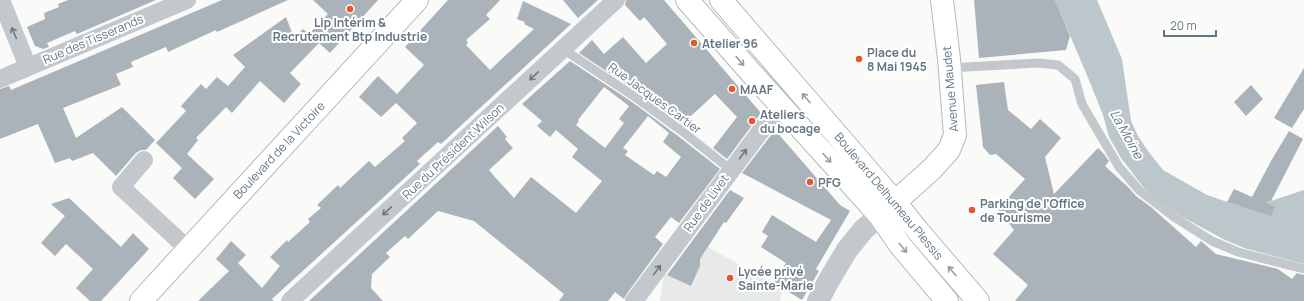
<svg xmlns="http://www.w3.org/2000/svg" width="1304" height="301" viewBox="0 0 1304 301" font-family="Manrope,sans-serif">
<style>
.built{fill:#e8e9e9}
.water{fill:#bbc7cb}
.building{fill:#aab3b9;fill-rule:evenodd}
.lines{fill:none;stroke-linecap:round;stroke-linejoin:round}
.secondary-casing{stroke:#b3babf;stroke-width:24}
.service{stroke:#c3c8cc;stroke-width:9}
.minor{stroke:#c3c8cc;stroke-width:18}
.tertiary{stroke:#c3c8cc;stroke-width:22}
.secondary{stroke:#fff;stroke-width:22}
.oneway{stroke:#6a7a87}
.oneway2{stroke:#939fa8}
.poi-dot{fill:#e4572e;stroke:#fff;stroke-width:1.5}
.labels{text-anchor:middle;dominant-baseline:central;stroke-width:4;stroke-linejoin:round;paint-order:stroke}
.poi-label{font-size:12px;font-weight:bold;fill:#657683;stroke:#fff;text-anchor:start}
.street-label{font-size:12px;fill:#657683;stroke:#fff}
.water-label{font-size:13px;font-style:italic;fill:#60757c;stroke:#fff}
</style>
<rect width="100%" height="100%" fill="#fafaf8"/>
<path class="built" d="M708 247 783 289 780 301H660L664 273 691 286 700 266V258Z"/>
<path class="water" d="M1055 0H1097L1122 59 1131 121 1138 136 1148 151 1163 170 1207 195 1239 206H1248L1271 201 1304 190V264L1244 248 1223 239 1179 215 1152 196 1144 188 1121 158 1109 137 1103 115 1089 80Z"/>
<path class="building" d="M68 0H156L77 34 75 31 47 43 49 47 43 49 35 46 27 27 45 19 44 13 59 7 58 4Z
M222 0H288L217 32 216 30 168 52 166 47 131 62 133 67 116 74 121 85 63 108 76 138 122 107 155 140 146 150H141L136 153 116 176 93 153 72 161 70 158 55 163 38 124 0 139V89L9 86 11 90Z
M313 0H378L330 53 319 43 290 73 301 84 284 103 260 81 232 113 226 107 196 138 198 140 187 154 214 179 195 199 173 178 182 168 156 143 186 111 181 106 201 84 206 89 217 77 228 86 245 67 233 55 286 17 294 38 303 29 309 34 328 14Z
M448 0H500L486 15 490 19 466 40 468 42 466 45 490 70 534 29 524 24 525 22 517 19 523 1 571 24 441 144 438 142 417 161 420 164 272 299 274 301H198L229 271 216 259 231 241 246 255 238 263 262 288 280 266 270 257 287 240 288 242 310 222 308 219 321 208 317 205 338 185 340 188 369 161 375 167 405 141 402 138 417 123 396 103 381 117 359 97 378 76 397 94 424 65 405 47Z
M563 0H598L578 18Z
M626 0H664L761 113 727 159 713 148 737 117 715 94 682 124 638 92 579 53 592 40 604 54 623 37 646 63 667 44 644 17 640 21 625 5Z
M974 0H1055L1070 36 1066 50 979 58Z
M570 61 632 102 678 136 720 169 679 223 671 217 655 237 663 244 626 295 624 299 615 292 608 301H559L564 294 474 221 438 211 408 239 405 236 386 253 390 257 372 274 371 288 383 301H309L498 126 507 137 505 139 513 148 489 170 494 176 514 198 531 177 576 213 602 181 572 157 578 149 556 130 550 137 537 126 542 121 522 104ZM604 87 629 106 619 119 624 123 605 148 576 125 579 121 578 120ZM648 116 669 133 663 142 681 157 666 177 657 171 654 175 625 155 628 151 623 148Z
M1304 68V109L1292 128 1274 118Z
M1004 82 1008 110 1031 129 1040 119 1061 138 1045 157 1054 194 1098 148 1104 154 1109 161 1105 166 1129 188 1136 196 1151 207 1196 247 1201 241 1216 254 1278 269 1292 279 1297 273 1304 275V301H1015L1028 285 993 254 1014 230 998 209 1025 179 996 154 990 155 983 147 976 85Z
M1251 85 1263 99 1246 116 1234 102Z
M775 130 840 205 850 211 816 269 819 271 802 300 774 283 786 263 761 247 768 236 762 232 772 215 816 242 831 220 742 173Z
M1289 131 1303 139 1271 201 1265 202 1275 207 1271 216 1227 202 1234 189 1252 197 1271 161Z
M730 190 744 198 726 223 724 222 700 259V266L691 286 667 275Z
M69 198 121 247 133 233 149 249 101 301H90L76 288 93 269 66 244 55 256 41 243 65 216 51 204Z"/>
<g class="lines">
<g class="secondary-casing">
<path id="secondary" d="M687 0 754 76 880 216 900 245 947 301
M721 0 895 202 918 231 978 301
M895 202 932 169 949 150 955 135 949 59 942 0
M141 301 417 0"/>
</g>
<path class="service" d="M563 49 635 97 682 131 731 170
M949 68 1038 63 1058 65 1075 79 1082 104 1119 167 1140 191 1174 217 1212 241 1238 252 1304 269"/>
<path class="minor" d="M1 0 28 67
M0 79 187 0
M144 160 121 187 188 249
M290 301 616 0
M634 301 780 105"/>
<path class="tertiary" d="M818 301 829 280 847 250 864 229 880 216 893 204"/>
<use href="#secondary" class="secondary"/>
</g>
<defs><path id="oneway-shaft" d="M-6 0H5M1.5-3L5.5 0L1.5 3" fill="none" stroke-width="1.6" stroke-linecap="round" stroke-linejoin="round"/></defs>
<g class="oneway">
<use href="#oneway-shaft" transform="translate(14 33) rotate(-113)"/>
<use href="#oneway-shaft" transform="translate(534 76) rotate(137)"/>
<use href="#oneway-shaft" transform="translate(743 154) rotate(-53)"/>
<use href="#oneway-shaft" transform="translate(387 211) rotate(137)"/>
<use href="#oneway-shaft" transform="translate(657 270) rotate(-54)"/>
</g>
<g class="oneway2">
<use href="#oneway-shaft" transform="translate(740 61) rotate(49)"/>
<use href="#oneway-shaft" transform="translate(806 98) rotate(-131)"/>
<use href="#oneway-shaft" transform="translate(827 158) rotate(48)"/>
<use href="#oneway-shaft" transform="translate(903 248) rotate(51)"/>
<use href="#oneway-shaft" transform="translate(952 271) rotate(-131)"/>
</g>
<g class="poi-dot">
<circle cx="350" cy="9" r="4"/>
<circle cx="694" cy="43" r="4"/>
<circle cx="859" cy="59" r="4"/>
<circle cx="732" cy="89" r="4"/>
<circle cx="752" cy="121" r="4"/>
<circle cx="810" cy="182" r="4"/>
<circle cx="972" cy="210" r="4"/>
<circle cx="730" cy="278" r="4"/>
</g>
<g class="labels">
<g class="poi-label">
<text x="350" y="22" text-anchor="middle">Lip Intérim &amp;<tspan x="350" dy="14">Recrutement Btp Industrie</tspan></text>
<text x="702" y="43">Atelier 96</text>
<text x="867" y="52">Place du<tspan x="867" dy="14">8 Mai 1945</tspan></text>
<text x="740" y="89">MAAF</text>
<text x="760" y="114">Ateliers<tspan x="760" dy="14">du bocage</tspan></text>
<text x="818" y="182">PFG</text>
<text x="980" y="203">Parking de l’Office<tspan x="980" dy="14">de Tourisme</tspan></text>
<text x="738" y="271">Lycée privé<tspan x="738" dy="14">Sainte-Marie</tspan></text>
</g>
<g class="street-label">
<text transform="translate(93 39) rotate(-23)">Rue des Tisserands</text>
<text transform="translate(950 89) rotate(-95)">Avenue Maudet</text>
<text transform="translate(655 98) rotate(36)">Rue Jacques Cartier</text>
<text transform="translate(279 150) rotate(-47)">Boulevard de la Victoire</text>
<text transform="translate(453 151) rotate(-43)">Rue du Président Wilson</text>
<text transform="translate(889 196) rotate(50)">Boulevard Delhumeau Plessis</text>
<text transform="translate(706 203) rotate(-54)">Rue de Livet</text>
</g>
<g class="water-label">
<text transform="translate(1127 134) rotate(61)">La Moine</text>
</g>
</g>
<path d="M1164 30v6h52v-6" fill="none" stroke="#657683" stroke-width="2"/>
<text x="1170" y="30" font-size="12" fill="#657683" stroke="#ffffff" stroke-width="3" paint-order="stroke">20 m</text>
</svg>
